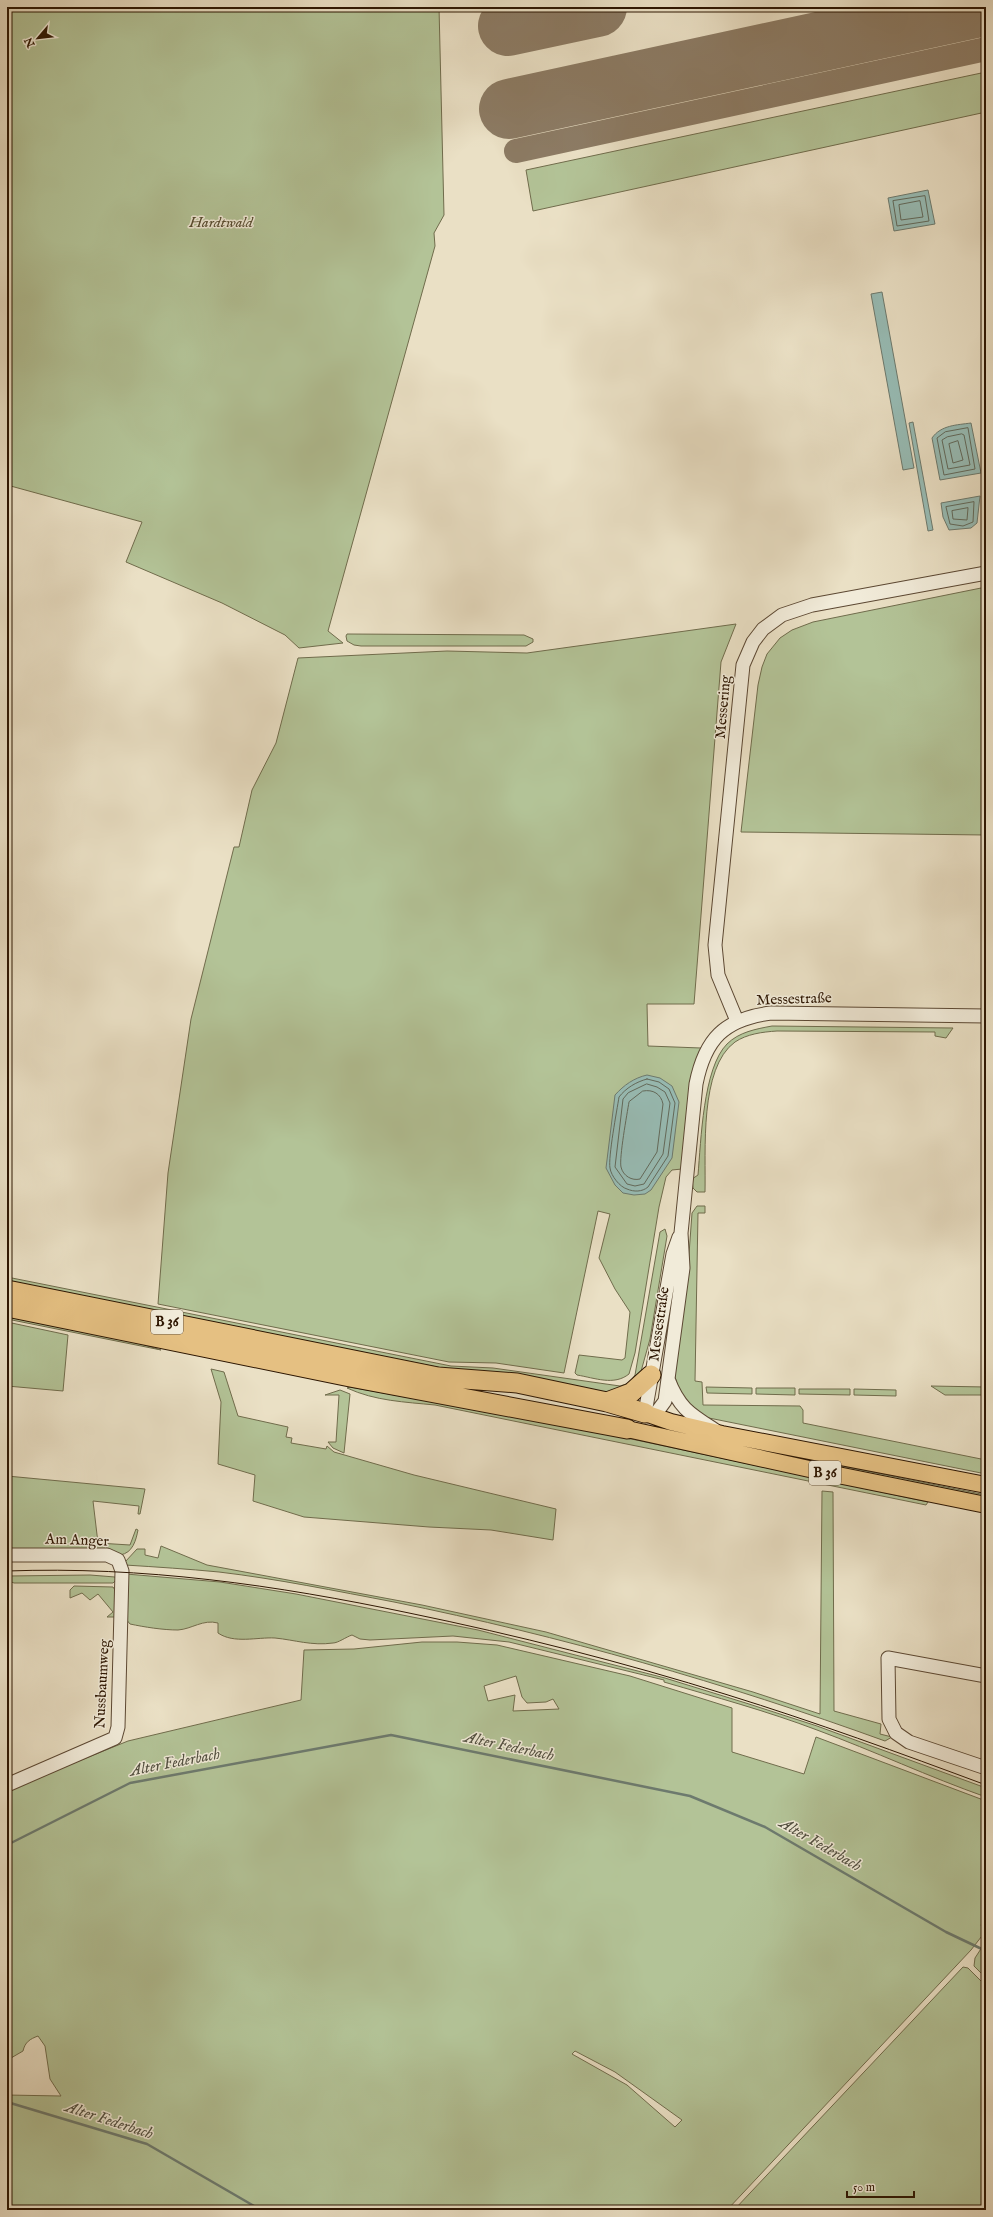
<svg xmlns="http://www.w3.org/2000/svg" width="993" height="2217" viewBox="0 0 993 2217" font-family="'IM FELL English',serif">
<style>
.green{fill:#b3c397;stroke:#706c4c;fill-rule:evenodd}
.water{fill:#98bdb6;stroke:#6d7a6e}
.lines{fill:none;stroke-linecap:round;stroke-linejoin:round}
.shore{stroke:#626a5c;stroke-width:1}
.stream{stroke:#6d7a6e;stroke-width:2.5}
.taxiway{stroke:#8c7b64;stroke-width:24}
.runway{stroke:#8c7b64;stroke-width:60}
.minor-casing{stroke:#5c4833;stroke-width:15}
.major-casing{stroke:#2d1602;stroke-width:18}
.highway-casing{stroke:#2d1602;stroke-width:21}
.minor{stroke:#f1ebd9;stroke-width:13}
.major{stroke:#e5c082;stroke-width:16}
.highway{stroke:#e5c082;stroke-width:19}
.tram{stroke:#2d1602;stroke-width:1}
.labels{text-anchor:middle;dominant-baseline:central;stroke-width:3;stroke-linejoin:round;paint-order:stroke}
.shield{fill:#f1ebd9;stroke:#685642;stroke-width:1}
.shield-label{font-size:14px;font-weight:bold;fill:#2d1602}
.park-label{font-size:15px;font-style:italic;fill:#554a2f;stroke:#f1ebd9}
.street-label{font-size:15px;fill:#2d1602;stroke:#f1ebd9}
.water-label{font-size:16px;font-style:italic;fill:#525041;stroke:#f1ebd9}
</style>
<rect width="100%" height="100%" fill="#eae0c5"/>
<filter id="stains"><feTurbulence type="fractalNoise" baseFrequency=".005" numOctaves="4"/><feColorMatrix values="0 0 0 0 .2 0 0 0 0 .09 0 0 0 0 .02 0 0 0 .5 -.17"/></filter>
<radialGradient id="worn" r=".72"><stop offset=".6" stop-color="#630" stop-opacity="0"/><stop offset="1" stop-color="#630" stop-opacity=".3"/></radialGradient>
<path class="green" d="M7 7H439L444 215 434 233 435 246 328 631 343 643 299 648 285 635 222 603 126 562 142 522 7 485Z
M986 72V112L533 211 526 170Z
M986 587 985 835 741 832 758 685 762 667 767 654 780 638 792 630 813 622Z
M736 624 721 662 694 1004H647L648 1046 701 1048 694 1070 682 1169 672 1170 666 1177 659 1207 635 1353 629 1374C614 1386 595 1378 577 1375L575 1373 579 1355 622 1360 625 1358 630 1312 615 1289 599 1258 610 1214 598 1211 564 1373 496 1363 449 1362 158 1304 168 1173 191 1019 234 847H239L252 790 276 743 298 658 447 651 527 653Z
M347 634 524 635 533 639V642L526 646H361L354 645 347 641 346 636Z
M772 1026 953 1028 946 1038 935 1036V1032L777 1031C762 1032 747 1034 735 1042 699 1068 706 1152 705 1192H697L693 1188 692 1179 698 1175C701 1141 703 1068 727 1044 739 1032 756 1029 772 1026Z
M697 1206H705V1213H698L695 1381 702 1382 703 1405 800 1406 803 1410V1423L986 1460V1474L709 1418C689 1412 676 1390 674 1370L688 1268 692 1213Z
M665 1229 667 1236 650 1339 640 1375 627 1389 605 1393 452 1370 7 1282V1277L451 1366 493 1368 620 1386 629 1383 635 1375 660 1232Z
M7 1313 109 1334 161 1350 7 1319Z
M7 1322 68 1335 63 1391 7 1386Z
M211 1369 224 1372 238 1416 288 1427 286 1437 292 1438 291 1443 326 1449 327 1446 334 1452 414 1475 556 1509 553 1540 491 1530 429 1527 304 1517 253 1501 255 1475 218 1464 221 1402Z
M931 1386 986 1387V1395H945Z
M350 1387 589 1430 928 1502 926 1505 435 1405C405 1402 375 1401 347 1388Z
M706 1387 752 1388V1394L707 1393Z
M756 1388H795V1395L756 1394Z
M799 1389H850V1395L799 1394Z
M854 1389 896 1390V1396L854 1395Z
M340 1390 350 1394 344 1453 333 1448 328 1442H336L339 1395H325Z
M662 1428 698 1437 986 1495V1499L667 1433Z
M7 1476 145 1489 140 1514H138L139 1506 93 1501 98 1543 130 1545 136 1529 138 1530C136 1540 133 1553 120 1555L7 1551Z
M822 1491 833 1492 834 1711 881 1724 880 1734 892 1737 885 1741C725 1683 561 1636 394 1602 336 1591 278 1579 219 1572 188 1569 157 1567 125 1565V1562L137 1549H145V1555L158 1558 161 1546 207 1565 422 1605 546 1632 753 1692 820 1714Z
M126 1574 220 1582 296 1594 478 1630 665 1678 749 1704 817 1726 986 1788V1797C929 1777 874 1751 817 1730 767 1711 715 1697 664 1682V1680L509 1642 453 1636 370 1640 360 1639 352 1635C346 1637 338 1643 333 1643 312 1646 295 1640 275 1638 257 1637 234 1644 218 1633V1623C203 1619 192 1629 178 1630 163 1630 144 1627 130 1624L126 1619Z
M90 1575 115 1577 116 1580 113 1583H14L9 1581V1576Z
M74 1586 113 1587 115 1590 116 1617H107L113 1612 98 1594 90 1600 82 1593 70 1598V1590Z
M422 1642H457L497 1645 630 1676 732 1708V1752L804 1774 816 1737 986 1801V1918L981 1925 985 1932 971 1950 727 2210H7V2095L61 2096 50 2079 45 2046 38 2036C30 2039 25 2042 23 2051L11 2058 7 2055V1790L128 1741 301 1700 304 1650 354 1649ZM516 1676 522 1697 527 1703 546 1702 553 1699 559 1709 513 1711 515 1695 488 1701 484 1686ZM575 2051 615 2072 682 2120 675 2127 627 2085 572 2054Z
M986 1941V1978L974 1966 975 1958Z
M963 1967 968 1968 986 1986V2210H734Z"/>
<path class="water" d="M928 190 935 224 894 231 888 198Z
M882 292 914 468 903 470 871 294Z
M913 422 933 530 928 531 909 423Z
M971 423 981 473 940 480 932 438C941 425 957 425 971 423Z
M980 496 977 523 971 528 949 530 943 517 941 503Z
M647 1075 660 1078 672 1086 679 1102 672 1158 651 1190 645 1194 634 1195 623 1193 615 1185 606 1168 615 1095C624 1085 634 1078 647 1075Z"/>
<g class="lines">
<path class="shore" d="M925 196 929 221 897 226 893 201Z
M920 201 923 217 901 220 899 205Z
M968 428 975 469 944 475 937 438 945 432Z
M962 434 964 435 970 465 948 469 942 440 947 437Z
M958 441 963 460 953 463 949 444Z
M974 502 973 522 963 526 950 524 946 507Z
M968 508 967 520 953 519 952 511Z
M647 1079 659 1082 669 1089 675 1103 668 1156 648 1187C642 1192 634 1192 627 1189 620 1187 611 1176 610 1168 608 1157 617 1110 619 1097 626 1088 636 1082 647 1079Z
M647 1084 657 1087 665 1092 670 1103 663 1154 644 1184 635 1186 627 1184 615 1167 623 1099 628 1093Z
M643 1091C653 1089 661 1094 663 1104L657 1152 640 1179C632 1181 623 1176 621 1167 619 1158 627 1114 629 1102Z"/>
<path class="stream" d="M7 1845 130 1783 391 1735 690 1796 765 1827 946 1932 986 1951
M7 2102 147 2144 261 2210"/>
<path class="taxiway" d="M516 151 986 49"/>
<path class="runway" d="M508 26 597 7
M509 109 980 7"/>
<g class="minor-casing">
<path id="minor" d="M737 1021 718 975 715 945 743 665 753 642 763 629 782 615 812 605 986 573
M668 1379C679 1408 690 1414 715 1430
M645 1413 673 1254 679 1237
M654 1416 665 1401 683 1268 681 1233 696 1084C705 1039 724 1019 771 1013L986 1016
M7 1555H107L118 1560 122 1571 118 1727 115 1738 7 1785
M986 1676 888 1658 889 1719 896 1733 909 1742 986 1768"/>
</g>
<g class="major-casing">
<path id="major" d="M645 1413 671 1422 722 1434 986 1485
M627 1429 823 1472 986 1505"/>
</g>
<g class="highway-casing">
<path id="highway" d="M7 1290 438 1377 517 1383 607 1402 645 1413
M7 1307 350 1377 627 1429
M607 1402 631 1393 651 1375"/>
</g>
<use href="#minor" class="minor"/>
<use href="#major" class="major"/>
<use href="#highway" class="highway"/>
<path class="tram" d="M7 1571C143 1566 276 1585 409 1613 516 1635 623 1662 728 1695 815 1722 900 1753 986 1785"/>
</g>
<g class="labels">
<g class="shield">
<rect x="151" y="1310" width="32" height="24" rx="3"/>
<rect x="809" y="1461" width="32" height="24" rx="3"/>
</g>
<g class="shield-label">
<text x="167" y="1322">B 36</text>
<text x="825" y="1473">B 36</text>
</g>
<g class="park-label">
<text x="221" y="222">Hardtwald</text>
</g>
<g class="street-label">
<text transform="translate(723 707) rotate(-85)">Messering</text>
<text transform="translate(794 999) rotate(-2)">Messestraße</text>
<text transform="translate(659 1324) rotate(-82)">Messestraße</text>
<text transform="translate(77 1540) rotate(2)">Am Anger</text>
<text transform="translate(102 1684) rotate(-87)">Nussbaumweg</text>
</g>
<g class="water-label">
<text transform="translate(509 1747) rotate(12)">Alter Federbach</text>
<text transform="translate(175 1763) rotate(-11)">Alter Federbach</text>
<text transform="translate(820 1845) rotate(30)">Alter Federbach</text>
<text transform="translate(109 2121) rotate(18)">Alter Federbach</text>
</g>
</g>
<rect width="993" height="2217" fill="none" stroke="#eae0c5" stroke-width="24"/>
<rect x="8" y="8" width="977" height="2201" fill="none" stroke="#2d1602" stroke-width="2"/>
<rect x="12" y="12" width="969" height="2193" fill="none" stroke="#2d1602"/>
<g transform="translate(38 38) rotate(242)" stroke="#f1ebd9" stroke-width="3" paint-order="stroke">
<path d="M0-3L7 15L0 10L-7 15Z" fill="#2d1602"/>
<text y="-6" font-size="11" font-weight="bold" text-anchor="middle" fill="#2d1602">N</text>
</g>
<path d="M847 2191v6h67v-6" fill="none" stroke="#2d1602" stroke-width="2"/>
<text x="853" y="2191" font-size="12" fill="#2d1602" stroke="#f1ebd9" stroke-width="3" paint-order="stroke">50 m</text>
<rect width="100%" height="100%" filter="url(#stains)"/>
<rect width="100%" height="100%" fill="url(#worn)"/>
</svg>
